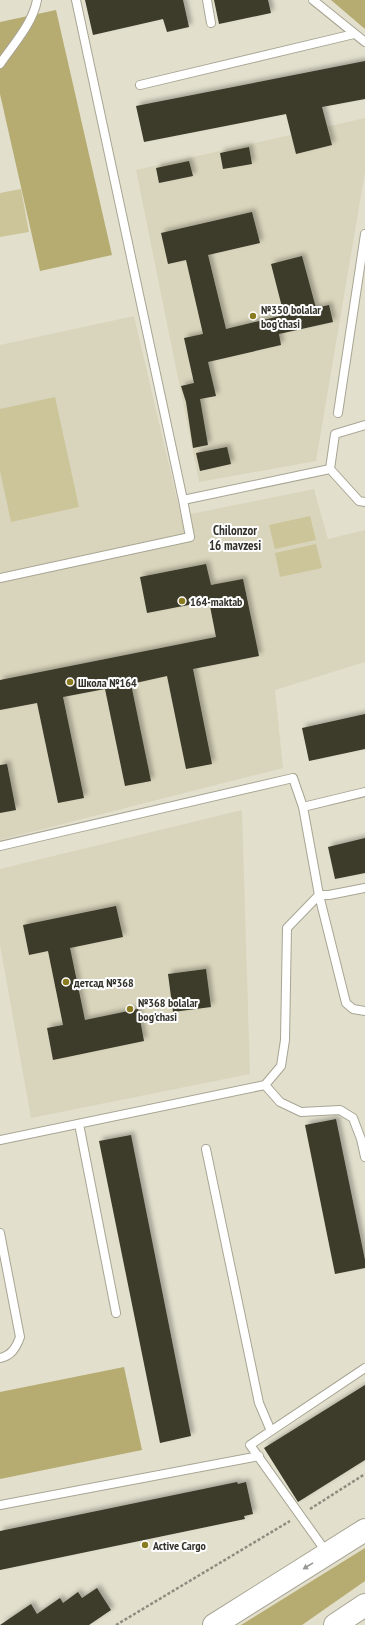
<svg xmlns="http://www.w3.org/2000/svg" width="365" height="1625" viewBox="0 0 365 1625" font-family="'PT Sans Narrow',sans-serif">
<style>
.built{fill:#d9d5bc}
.green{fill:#cdc59a}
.forest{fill:#b6ab70}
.building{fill:#3c3a2b;filter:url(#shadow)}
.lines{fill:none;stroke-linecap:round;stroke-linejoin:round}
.lane-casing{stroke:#a8a594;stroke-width:10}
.secondary-casing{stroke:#a8a594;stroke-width:24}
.primary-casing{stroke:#a8a594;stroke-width:24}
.path{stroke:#8e8c7f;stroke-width:2.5;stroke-dasharray:3 2;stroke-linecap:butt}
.lane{stroke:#fff;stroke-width:8}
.secondary{stroke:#fff;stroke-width:22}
.primary{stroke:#fff;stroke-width:22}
.oneway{fill:#999895}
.poi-dot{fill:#8b7b20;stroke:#fff;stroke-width:1.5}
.labels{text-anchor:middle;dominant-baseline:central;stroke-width:4;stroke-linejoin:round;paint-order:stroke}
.poi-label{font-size:12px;font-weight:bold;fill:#33322b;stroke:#fff;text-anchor:start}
.neighbourhood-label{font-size:13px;font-weight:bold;fill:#33322b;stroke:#fff}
</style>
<defs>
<filter id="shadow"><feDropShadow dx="3.5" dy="-3.5" stdDeviation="2" flood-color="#0004"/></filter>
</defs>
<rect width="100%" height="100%" fill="#e2dfcd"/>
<path class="built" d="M365 118V172L316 461 199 482 136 170Z
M134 316 181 516 314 489 328 539 365 530V662L275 690 283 768 0 840V345Z
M242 810 250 1074 31 1118 0 945V869Z"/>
<path class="green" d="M21 189 29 232 0 237V193Z
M55 397 79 507 11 522 0 471V409Z
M310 516 316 540 275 549 269 525Z
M316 544 322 568 280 577 275 553Z"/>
<path class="forest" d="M331 0H365V29Z
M56 10 112 255 40 271 0 94V22Z
M124 1367 142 1450 0 1479V1392Z
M365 1548V1581L302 1625H241Z"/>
<path class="building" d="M85 0H183L189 27 167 32 163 19 93 35Z
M214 0H268L271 13 219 24Z
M365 61V99L322 107 332 145 296 154 286 114 144 142 136 106Z
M249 147 252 164 223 169 220 153Z
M189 161 193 176 159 183 156 168Z
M252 212 260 243 208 255 226 329 284 315 271 264 302 256 316 308 329 305 333 322 279 334 281 345 208 362 216 396 200 399 208 445 193 448 186 402 181 386 194 383 184 338 203 334 186 260 168 264 161 233Z
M227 447 231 464 200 471 196 453Z
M206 564 211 585 243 579 259 656 193 669 212 764 186 769 167 676 131 684 151 781 125 786 105 689 63 697 84 798 58 803 37 703 0 710V680L216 637 209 601 147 613 140 577Z
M365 714V749L309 761 302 728Z
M7 764 16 810 0 813V765Z
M365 838V873L335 879 328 847Z
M116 906 123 937 70 948 85 1020 138 1009 144 1041 53 1060 47 1028 63 1025 48 951 29 955 23 925Z
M206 969 211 1007 173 1012 168 974Z
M336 1119 365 1260V1268L335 1274 305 1125Z
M131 1135 191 1436 160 1443 99 1141Z
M365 1385V1460L298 1502 264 1448Z
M237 1482 238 1484 246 1482 253 1514 244 1516 245 1519 0 1570V1531Z
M97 1588 111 1610 89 1625H0L31 1604 37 1614 60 1598 63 1603 78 1592 82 1598Z"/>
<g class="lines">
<g class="lane-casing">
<path id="lane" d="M207 0 211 23
M313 0 365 42
M0 64C13 45 33 23 37 0
M140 85 354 34
M338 413 365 234
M330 469 335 434 365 425
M183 500 330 469 359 501 365 502
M0 578 190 537 183 500 76 0
M303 807 365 792
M0 846 293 778 303 807 319 895 287 928 285 1040 281 1066 265 1085
M365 888 329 895H319L346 1003 353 1009 365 1011
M79 1124 116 1313
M0 1140 265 1085 280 1102 301 1112 340 1110 353 1118 361 1139 365 1157
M206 1149 259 1403 271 1431
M0 1233 20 1337C16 1348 11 1356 0 1358
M0 1505 259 1456
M327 1553 250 1445 365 1368"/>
</g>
<g class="secondary-casing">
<path id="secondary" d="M214 1625 365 1530"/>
</g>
<g class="primary-casing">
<path id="primary" d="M335 1625 365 1605"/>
</g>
<path class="path" d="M310 1509 365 1474
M116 1625 290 1521"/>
<use href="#lane" class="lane"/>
<use href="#secondary" class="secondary"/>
<use href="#primary" class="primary"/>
</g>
<defs><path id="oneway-solid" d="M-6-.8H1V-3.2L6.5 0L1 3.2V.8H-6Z"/></defs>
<use class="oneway" href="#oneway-solid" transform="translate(308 1566) rotate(148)"/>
<g class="poi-dot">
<circle cx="253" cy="316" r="4"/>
<circle cx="182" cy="601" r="4"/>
<circle cx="70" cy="682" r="4"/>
<circle cx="66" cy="982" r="4"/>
<circle cx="130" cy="1009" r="4"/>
<circle cx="145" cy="1545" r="4"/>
</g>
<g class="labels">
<g class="poi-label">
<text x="261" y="309">№350 bolalar<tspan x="261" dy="14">bog'chasi</tspan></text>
<text x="190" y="601">164-maktab</text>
<text x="78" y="682">Школа №164</text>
<text x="74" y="982">детсад №368</text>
<text x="138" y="1002">№368 bolalar<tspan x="138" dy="14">bog'chasi</tspan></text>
<text x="153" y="1545">Active Cargo</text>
</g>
<g class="neighbourhood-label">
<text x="235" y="530">Chilonzor<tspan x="235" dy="15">16 mavzesi</tspan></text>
</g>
</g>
</svg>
